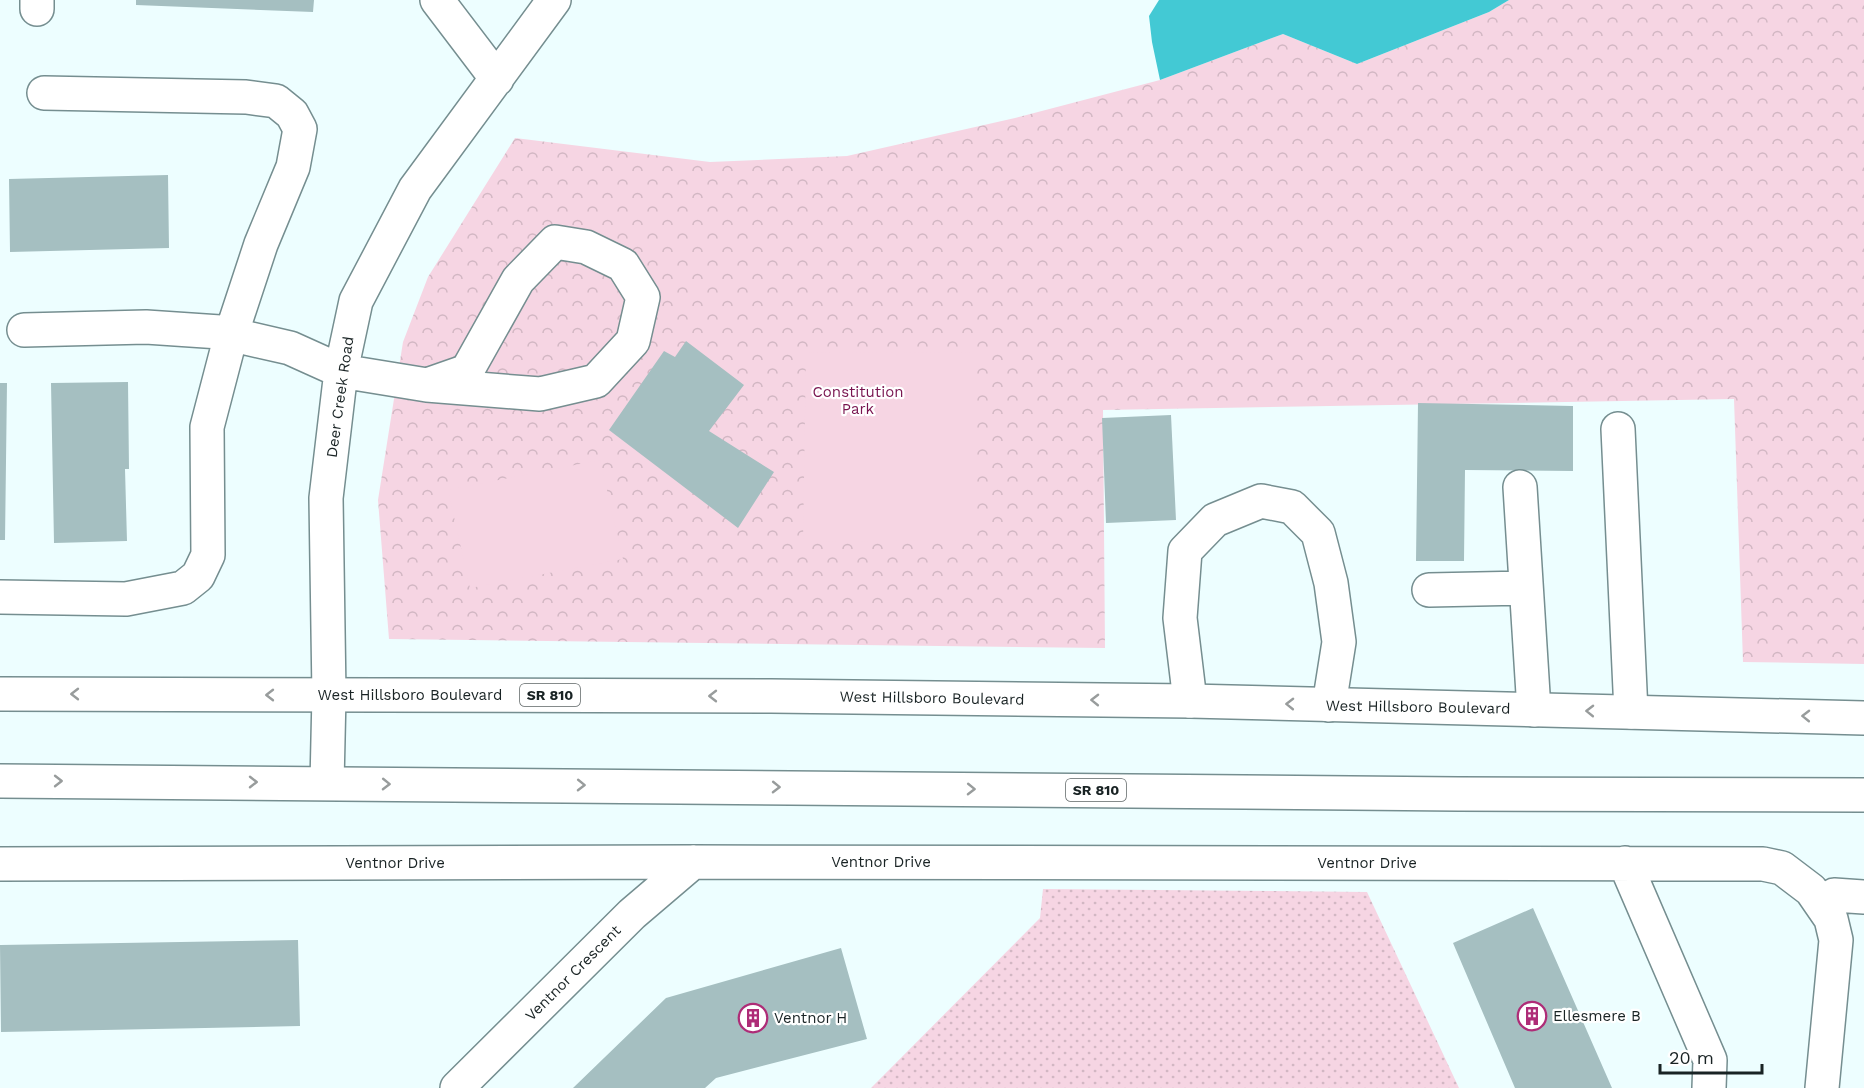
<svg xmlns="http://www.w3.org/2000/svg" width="1864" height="1088" viewBox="0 0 1864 1088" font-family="'Work Sans',sans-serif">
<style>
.grass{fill:url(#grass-dots)}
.park{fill:url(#park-crowns)}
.pitch{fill:#f6d5e3}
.water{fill:#43c9d4}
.building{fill:#a5bfc1}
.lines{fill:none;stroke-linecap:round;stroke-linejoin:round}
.minor-casing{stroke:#758e90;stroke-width:36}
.major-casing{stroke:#758e90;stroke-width:36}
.minor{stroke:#fff;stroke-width:33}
.major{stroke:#fff;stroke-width:33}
.oneway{stroke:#989c9c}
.labels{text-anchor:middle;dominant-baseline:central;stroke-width:4.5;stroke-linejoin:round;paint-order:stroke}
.shield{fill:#fff;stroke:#5e6566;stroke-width:1.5}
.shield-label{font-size:14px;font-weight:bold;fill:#192324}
.park-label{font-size:15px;fill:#78144f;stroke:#fff}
.street-label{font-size:15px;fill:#192324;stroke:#fff}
.poi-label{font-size:15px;fill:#192324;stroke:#fff;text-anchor:start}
</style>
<defs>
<pattern id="grass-dots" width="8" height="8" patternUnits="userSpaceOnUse" patternTransform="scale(1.5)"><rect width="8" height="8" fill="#f6d5e3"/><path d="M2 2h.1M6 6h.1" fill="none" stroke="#d2b7c3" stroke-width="1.8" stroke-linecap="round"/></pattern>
<pattern id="park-crowns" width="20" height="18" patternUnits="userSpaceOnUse" patternTransform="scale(1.5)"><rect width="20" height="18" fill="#f6d5e3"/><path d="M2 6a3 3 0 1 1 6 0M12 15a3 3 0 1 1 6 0" fill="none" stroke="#d2b7c3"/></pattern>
</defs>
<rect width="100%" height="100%" fill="#edfeff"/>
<path class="grass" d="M1043 889 1367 892 1459 1088H871L1040 918Z"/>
<path class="park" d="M1509 0H1864V664L1743 662 1734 399 1103 410 1105 648 389 639 378 500 403 342 428 277 515 138 710 162 847 156 1015 118 1160 80 1283 34 1357 64 1489 12Z"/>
<path class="pitch" d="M806 352 973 353V540L803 542Z
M600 460 623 559 470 588 448 490Z"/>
<path class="water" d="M1159 0H1509L1489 12 1357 64 1283 34 1160 80 1152 42 1149 16Z"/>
<path class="building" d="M136 0H314L313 12 136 5Z
M168 175 169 248 10 252 9 179Z
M686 341 744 385 709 431 774 472 738 528 609 430 664 351 675 357Z
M128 382 129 469H125L127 541 54 543 51 383Z
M0 383H7L5 540H0Z
M1418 403 1573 406V471L1465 470 1464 561H1416Z
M1171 415 1176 520 1106 523 1102 418Z
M1533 908 1612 1088H1515L1453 943Z
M298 940 300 1026 1 1032 0 945Z
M841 948 867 1039 716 1078 705 1088H573L666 998Z"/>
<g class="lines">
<g class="minor-casing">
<path id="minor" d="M37 0V9
M437 0 497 79
M24 330 146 327 220 332 290 348 341 371 427 385 467 371 518 280 555 242 586 247 623 265 643 297 633 341 596 381 540 394 427 385
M1618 429 1631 712
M1520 487 1534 710
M1429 590 1526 588
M0 597 126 599 183 588 198 576 208 555 207 427 231 335 261 244 293 167 300 129 292 114 276 101 246 97 44 93
M1190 701 1180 618 1185 551 1215 520 1261 501 1292 507 1318 533 1331 583 1339 642 1329 705
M327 783 329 695 326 498 341 371 356 301 415 189 554 0
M1625 863 1710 1060 1709 1088
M0 864 693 862 1763 864 1782 868 1811 890 1831 919 1836 940 1822 1088
M1821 904 1834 895 1864 897
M457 1088 632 914 693 862"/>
</g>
<g class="major-casing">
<path id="major" d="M0 694 771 696 1190 701 1864 718
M0 781 1458 794 1864 795"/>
</g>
<use href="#minor" class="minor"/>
<use href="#major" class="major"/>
</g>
<defs><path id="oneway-chevron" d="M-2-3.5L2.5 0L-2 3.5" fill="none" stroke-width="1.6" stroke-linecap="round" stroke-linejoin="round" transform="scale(1.5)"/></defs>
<g class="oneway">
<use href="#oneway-chevron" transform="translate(75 694) rotate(-180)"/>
<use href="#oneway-chevron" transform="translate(270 695) rotate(-180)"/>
<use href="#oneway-chevron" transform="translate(713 696) rotate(-180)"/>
<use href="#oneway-chevron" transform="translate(1095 700) rotate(-179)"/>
<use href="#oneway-chevron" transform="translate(1290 704) rotate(-179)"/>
<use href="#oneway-chevron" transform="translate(1590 711) rotate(-179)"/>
<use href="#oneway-chevron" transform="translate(1806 716) rotate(-179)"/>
<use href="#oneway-chevron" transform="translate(58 781)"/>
<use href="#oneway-chevron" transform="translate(253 782)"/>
<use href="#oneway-chevron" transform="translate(386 784) rotate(1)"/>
<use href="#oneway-chevron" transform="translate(581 785) rotate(1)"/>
<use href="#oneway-chevron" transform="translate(776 787) rotate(1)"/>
<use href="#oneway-chevron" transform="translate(971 789) rotate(1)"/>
</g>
<defs>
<g id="building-ring" transform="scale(1.5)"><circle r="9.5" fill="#fff" stroke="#ae2c77" stroke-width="1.5"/><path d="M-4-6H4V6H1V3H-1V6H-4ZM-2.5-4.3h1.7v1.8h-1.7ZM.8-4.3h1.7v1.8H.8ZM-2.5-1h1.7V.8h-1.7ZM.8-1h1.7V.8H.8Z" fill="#ae2c77"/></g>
</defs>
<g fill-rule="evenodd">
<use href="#building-ring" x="1532" y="1016"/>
<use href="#building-ring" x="753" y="1018"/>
</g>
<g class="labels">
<g class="shield">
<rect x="520" y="684" width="60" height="22" rx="4.5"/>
<rect x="1066" y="779" width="60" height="22" rx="4.5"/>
</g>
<g class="shield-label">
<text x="550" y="695">SR 810</text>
<text x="1096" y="790">SR 810</text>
</g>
<g class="park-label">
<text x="858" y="392">Constitution<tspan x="858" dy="17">Park</tspan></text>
</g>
<g class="street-label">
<text transform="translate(340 397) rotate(-82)">Deer Creek Road</text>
<text x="410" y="695">West Hillsboro Boulevard</text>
<text transform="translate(932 698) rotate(1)">West Hillsboro Boulevard</text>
<text transform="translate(1418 707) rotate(1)">West Hillsboro Boulevard</text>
<text x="881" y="862">Ventnor Drive</text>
<text x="395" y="863">Ventnor Drive</text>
<text x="1367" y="863">Ventnor Drive</text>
<text transform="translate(573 973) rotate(-45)">Ventnor Crescent</text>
</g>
<g class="poi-label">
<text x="1553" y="1016">Ellesmere B</text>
<text x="774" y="1018">Ventnor H</text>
</g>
</g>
<path d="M1660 1064v9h102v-9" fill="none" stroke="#192324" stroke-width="3"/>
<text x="1669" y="1064" font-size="18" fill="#192324" stroke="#ffffff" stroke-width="4.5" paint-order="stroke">20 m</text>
</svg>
